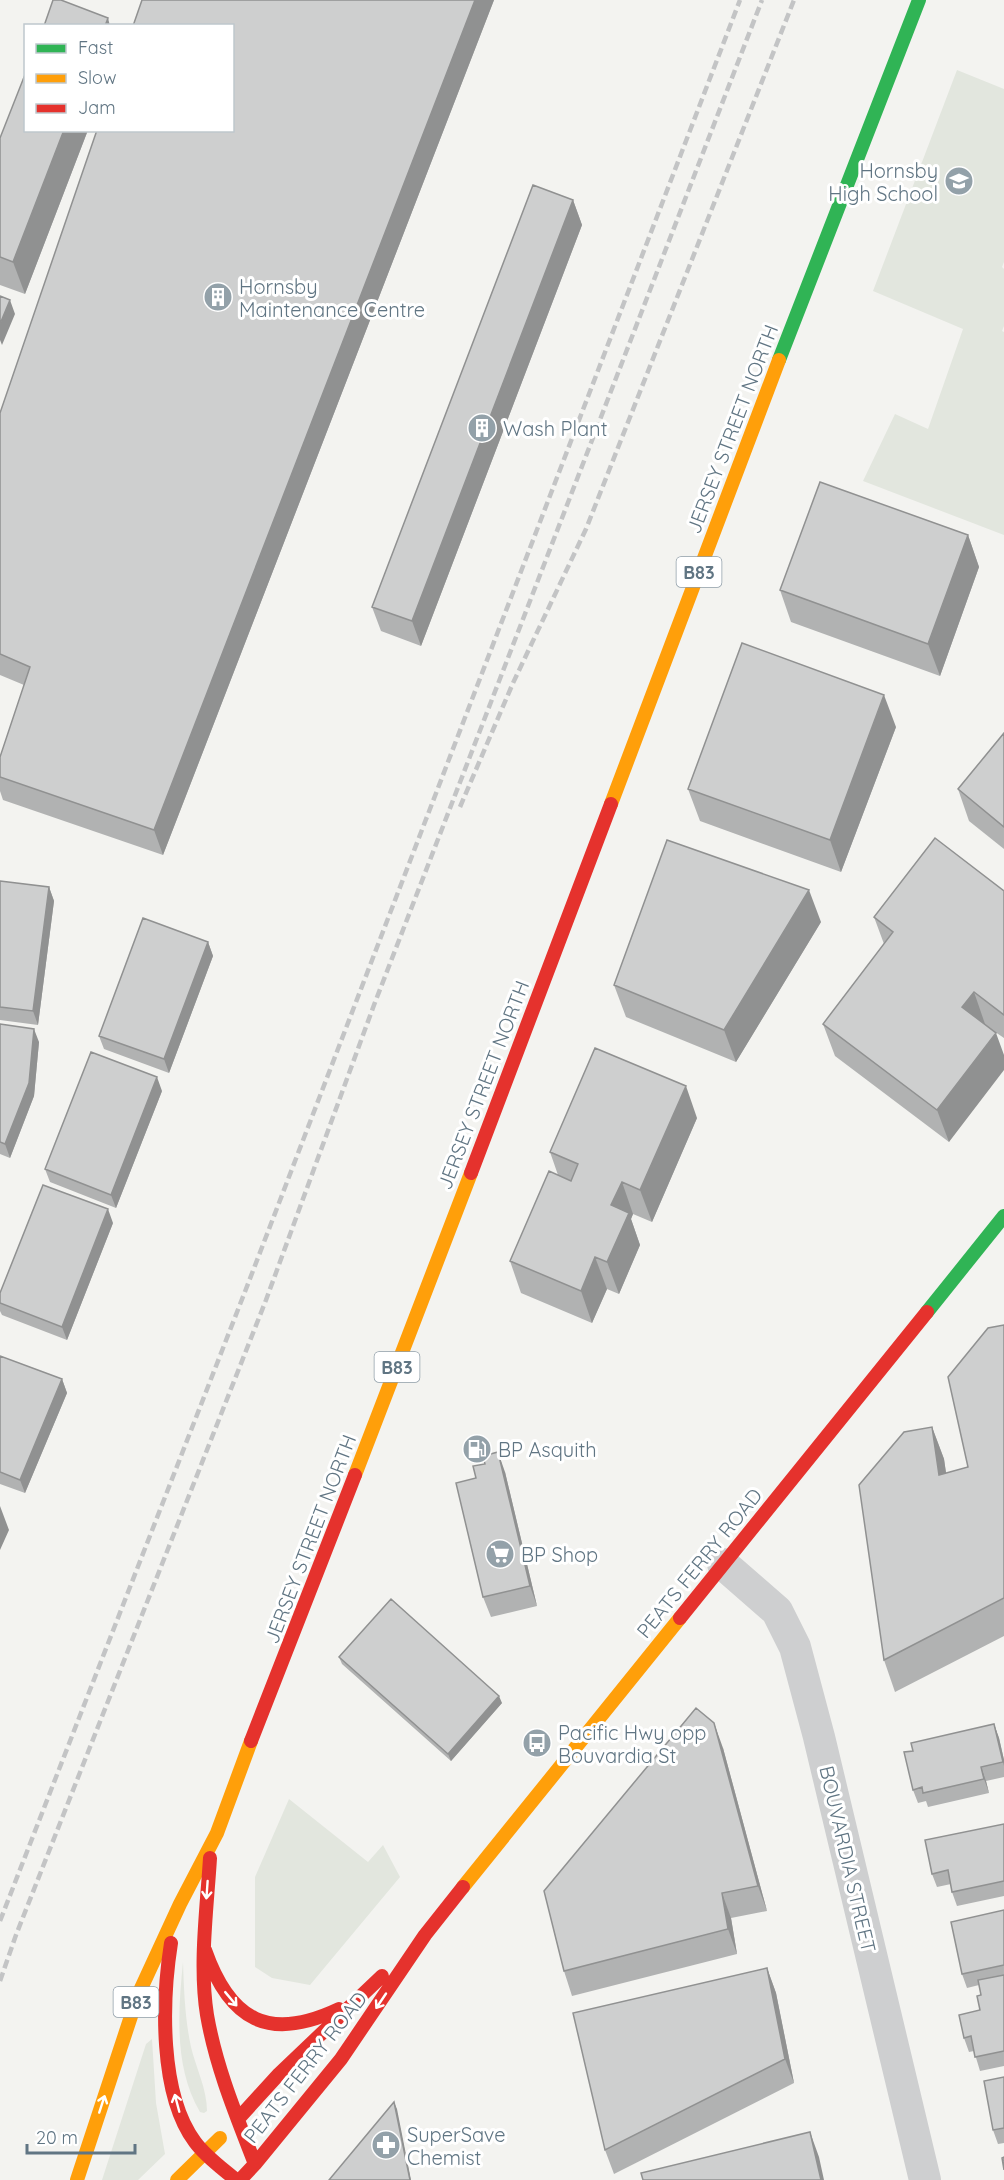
<svg xmlns="http://www.w3.org/2000/svg" width="1004" height="2180" viewBox="0 0 1004 2180" font-family="Quicksand,sans-serif">
<style>
.green{fill:#e2e6de}
.lines{fill:none;stroke-linecap:round;stroke-linejoin:round}
.street{stroke:#cecfd0;stroke-width:32}
.fast{stroke:#30b455;stroke-width:14}
.slow{stroke:#ff9f0a;stroke-width:14}
.jam{stroke:#e5322d;stroke-width:14}
.rail{stroke:#c3c4c5;stroke-width:4.5;stroke-dasharray:9 4.5;stroke-linecap:butt}
.wall{fill:#b1b2b2}
.shaded-wall{fill:#909191}
.building{fill:#cecfcf;stroke:#909191;stroke-width:1.5}
.oneway{stroke:#fff}
.labels{text-anchor:middle;dominant-baseline:central;stroke-width:6;stroke-linejoin:round;paint-order:stroke}
.shield{fill:#fff;stroke:#909ea8;stroke-width:1.5}
.shield-label{font-size:18px;font-weight:bold;fill:#607583}
.poi-label{font-size:20px;fill:#607583;stroke:#fff;text-anchor:start}
.street-label{font-size:20px;fill:#607583;stroke:#fff}
</style>
<rect width="100%" height="100%" fill="#f3f3f0"/>
<path class="green" d="M957 70 1004 89V262L1002 267 1004 269V326L1002 331 1004 332V535L863 481 895 414 928 429 963 329 873 291Z
M289 1799 368 1862 383 1845 400 1877 310 1985 272 1978 255 1967V1877Z
M183 1962C184 1991 185 2019 191 2047 196 2068 207 2089 207 2111L204 2113 200 2112C174 2068 178 2012 183 1962Z
M152 2039 156 2103 165 2154 138 2180H102L146 2044Z"/>
<g class="lines">
<path class="street" d="M723 1564 777 1611 795 1647 819 1737 925 2180"/>
<path class="fast" d="M779 360 919 0
M927 1312 1004 1216"/>
<path class="slow" d="M611 804 779 360
M355 1475 471 1173
M463 1887 680 1618
M77 2180 138 1995 180 1904 217 1833 251 1741
M177 2180 220 2138"/>
<path class="jam" d="M471 1173 611 804
M680 1618 927 1312
M251 1741 355 1475
M210 1858C207 1908 199 1965 207 2015 216 2067 236 2115 255 2164L240 2180
M171 1943C162 2000 159 2094 195 2142 206 2157 222 2168 236 2180
M205 1950C230 2021 269 2042 339 2009
M238 2119 279 2074 382 1976
M255 2164 341 2059 425 1935 463 1887"/>
<path class="rail" d="M460 807 513 683 586 529 794 0
M0 1921 246 1289 740 0
M0 1981 16 1935 266 1300 374 1005 762 0"/>
</g>
<path class="wall" d="M142 0H494L163 855 3 800 0 791V757L24 685 0 675V413Z
M26 130H88L25 294 0 285V138Z
M573 200 582 225 421 646 381 631 372 607Z
M968 535 979 567 940 676 791 622 780 590Z
M896 727 841 872 700 821 688 789Z
M1004 733V849L969 821 958 789Z
M0 881 49 887 54 901 38 1025 0 1020Z
M1004 891V1038L985 1025 949 1142 835 1056 823 1024 884 944 874 917Z
M821 922 736 1062 626 1017 614 985Z
M208 942 213 956 169 1073 104 1049 99 1036Z
M0 1024 39 1042 34 1096 10 1158 0 1154Z
M162 1091 116 1208 50 1182 45 1169Z
M697 1118 652 1222 633 1214 631 1219 640 1245 619 1294 607 1289 592 1323 521 1293 510 1261 558 1175 550 1152Z
M113 1223 67 1340 2 1315 0 1311V1293Z
M1004 1325V1636L895 1692 884 1660 932 1427 944 1459 946 1473 968 1467Z
M0 1356 62 1379 67 1393 25 1493 0 1484Z
M485 1464 505 1472 537 1606 491 1617 483 1597 476 1478Z
M339 1657 502 1703 451 1761 342 1664Z
M994 1724 999 1738 1004 1760V1777L986 1781 989 1793 928 1807 926 1801 918 1803 913 1790V1751Z
M723 1748 767 1911 731 1918 737 1954 572 1996 564 1971Z
M1004 1824V1896L957 1906 952 1892 951 1884 937 1887 932 1874Z
M1004 1910V2066L980 2071 974 2051 969 2052 964 2038 980 2010 981 1995 979 1985 967 1988 962 1974Z
M767 1968 776 1993 794 2083 614 2174 605 2150Z
M1004 2077V2143L998 2144 993 2130Z"/>
<path class="shaded-wall" d="M475 0H494L163 855 154 830Z
M108 18 110 26H105Z
M64 130H88L25 294 13 262Z
M573 200 582 225 421 646 412 621Z
M10 300 15 314 2 345 0 340V324Z
M968 535 979 567 940 676 928 644Z
M884 695 896 727 841 872 830 840Z
M49 887 54 901 38 1025 33 1011Z
M809 890 821 922 736 1062 724 1030Z
M208 942 213 956 169 1073 164 1059Z
M974 992 985 1024 973 1039 962 1007Z
M34 1029 39 1042 34 1096 10 1158 5 1144Z
M996 1033 1004 1055V1070L949 1142 937 1110Z
M157 1077 162 1091 116 1208 111 1195Z
M686 1086 697 1118 652 1222 640 1190Z
M622 1182 633 1214 631 1219 640 1245 619 1294 607 1262 611 1205Z
M108 1209 113 1223 67 1340 62 1327Z
M595 1257 607 1289 592 1323 581 1291Z
M62 1379 67 1393 25 1493 20 1480Z
M932 1427 944 1459 951 1507 939 1475Z
M498 1452 505 1472 537 1606 530 1586Z
M0 1506 9 1530 0 1550Z
M499 1696 502 1703 451 1761 448 1754Z
M714 1723 723 1748 767 1911 758 1886Z
M994 1724 999 1738 1004 1760V1766Z
M981 1767 986 1781 989 1793 984 1779Z
M722 1893 731 1918 737 1954 728 1929Z
M767 1968 776 1993 794 2083 785 2059Z
M394 2102 397 2109 411 2180H410Z
M810 2132 819 2157 824 2180H821Z"/>
<path class="building" d="M53 0H61L108 18 105 26H44Z
M142 0H475L154 830 0 777V757L30 667 0 654V413L97 130H232V26H133Z
M26 72V130H64L13 262 0 257V138Z
M533 185 573 200 412 621 372 607Z
M0 296 10 300 0 324Z
M820 482 968 535 928 644 780 590Z
M742 643 884 695 830 840 688 789Z
M1004 733V827L958 789Z
M935 838 1004 891V1015L974 992 962 1007 996 1033 937 1110 823 1024 893 932 874 917Z
M667 840 809 890 724 1030 614 985Z
M0 881 49 887 33 1011 0 1007Z
M143 918 208 942 164 1059 99 1036Z
M0 1024 34 1029 29 1083 5 1144 0 1142Z
M595 1048 686 1086 640 1190 622 1182 611 1205 629 1213 607 1262 595 1257 581 1291 510 1261 549 1171 571 1181 578 1164 550 1152Z
M91 1052 157 1077 111 1195 45 1169Z
M43 1185 108 1209 62 1327 0 1303V1293Z
M1004 1325V1598L884 1660 859 1485 904 1432 932 1427 939 1475 968 1467 948 1377 988 1328Z
M0 1356 62 1379 20 1480 0 1472Z
M498 1452 530 1586 483 1597 456 1483 476 1478 473 1466 485 1464 483 1456Z
M391 1599 499 1696 448 1754 339 1657Z
M696 1708 714 1723 758 1886 722 1893 728 1929 564 1971 544 1891Z
M994 1724 1003 1762 981 1767 984 1779 923 1793 922 1787 913 1790 904 1752 913 1751 911 1743Z
M1004 1824V1881L952 1892 948 1870 932 1874 925 1840Z
M1004 1910V1965L962 1974 951 1922Z
M767 1968 785 2059 605 2150 573 2013Z
M1004 1975V2051L975 2057 971 2036 964 2038 959 2015 980 2010 977 1996 981 1995 978 1980Z
M1004 2077V2128L993 2130 984 2081Z
M394 2102 410 2180H329Z
M810 2132 821 2180H643L641 2173Z
M1004 2157V2170L1002 2158Z"/>
<defs><path id="oneway-shaft" d="M-6 0H5M1.5-3L5.5 0L1.5 3" fill="none" stroke-width="1.6" stroke-linecap="round" stroke-linejoin="round" transform="scale(1.5)"/></defs>
<g class="oneway">
<use href="#oneway-shaft" transform="translate(207 1890) rotate(94)"/>
<use href="#oneway-shaft" transform="translate(231 1999) rotate(50)"/>
<use href="#oneway-shaft" transform="translate(381 2001) rotate(124)"/>
<use href="#oneway-shaft" transform="translate(177 2103) rotate(-105)"/>
<use href="#oneway-shaft" transform="translate(102 2104) rotate(-72)"/>
</g>
<defs>
<g id="school-disc" transform="scale(1.5)"><circle r="9.5" fill="#93a1a9" stroke="#fff"/><path d="M0-5L7-2L0 1L-7-2ZM-4 1L0 2.5L4 1V4Q0 6-4 4Z" fill="#fff"/></g>
<g id="building-disc" transform="scale(1.5)"><circle r="9.5" fill="#93a1a9" stroke="#fff"/><path d="M-4-6H4V6H1V3H-1V6H-4ZM-2.5-4.3h1.7v1.8h-1.7ZM.8-4.3h1.7v1.8H.8ZM-2.5-1h1.7V.8h-1.7ZM.8-1h1.7V.8H.8Z" fill="#fff"/></g>
<g id="fuel-disc" transform="scale(1.5)"><circle r="9.5" fill="#93a1a9" stroke="#fff"/><path d="M-5.5-6h7V0h2V4h1.3V-2.5L3-4.5l.8-.8L6-3V5H2.5V1h-1V6h-7ZM-4.2-4.7v3.2H.2V-4.7Z" fill="#fff"/></g>
<g id="supermarket-disc" transform="scale(1.5)"><circle r="9.5" fill="#93a1a9" stroke="#fff"/><path d="M-6-5.5h2.5l.6 2H6L4.5 2H-2.5L-4.4-4H-6ZM-1.5 3.2a1.3 1.3 0 1 0 .1 0ZM3 3.2a1.3 1.3 0 1 0 .1 0Z" fill="#fff"/></g>
<g id="bus-disc" transform="scale(1.5)"><circle r="9.5" fill="#93a1a9" stroke="#fff"/><path d="M-5-6H5V4H4V6H2V4H-2V6H-4V4H-5ZM-3.5-4V0h7V-4ZM-3.5 1.2v1.5H-2V1.2ZM2 1.2v1.5H3.5V1.2Z" fill="#fff"/></g>
<g id="pharmacy-disc" transform="scale(1.5)"><circle r="9.5" fill="#93a1a9" stroke="#fff"/><path d="M-2-6h4v4h4v4h-4v4h-4v-4h-4v-4h4Z" fill="#fff"/></g>
</defs>
<g fill-rule="evenodd">
<use href="#school-disc" x="959" y="181"/>
<use href="#building-disc" x="218" y="297"/>
<use href="#building-disc" x="482" y="428"/>
<use href="#fuel-disc" x="477" y="1449"/>
<use href="#supermarket-disc" x="500" y="1554"/>
<use href="#bus-disc" x="537" y="1743"/>
<use href="#pharmacy-disc" x="386" y="2145"/>
</g>
<g class="labels">
<g class="shield">
<rect x="676.5" y="557" width="45" height="30" rx="4.5"/>
<rect x="374.5" y="1352" width="45" height="30" rx="4.5"/>
<rect x="113.5" y="1987" width="45" height="30" rx="4.5"/>
</g>
<g class="shield-label">
<text x="699" y="572">B83</text>
<text x="397" y="1367">B83</text>
<text x="136" y="2002">B83</text>
</g>
<g class="poi-label">
<text x="938" y="170" text-anchor="end">Hornsby<tspan x="938" dy="23">High School</tspan></text>
<text x="239" y="286">Hornsby<tspan x="239" dy="23">Maintenance Centre</tspan></text>
<text x="503" y="428">Wash Plant</text>
<text x="498" y="1449">BP Asquith</text>
<text x="521" y="1554">BP Shop</text>
<text x="558" y="1732">Pacific Hwy opp<tspan x="558" dy="23">Bouvardia St</tspan></text>
<text x="407" y="2134">SuperSave<tspan x="407" dy="23">Chemist</tspan></text>
</g>
<g class="street-label">
<text transform="translate(732 429) rotate(-69)">JERSEY STREET NORTH</text>
<text transform="translate(483 1085) rotate(-69)">JERSEY STREET NORTH</text>
<text transform="translate(310 1539) rotate(-69)">JERSEY STREET NORTH</text>
<text transform="translate(699 1563) rotate(-51)">PEATS FERRY ROAD</text>
<text transform="translate(848 1859) rotate(77)">BOUVARDIA STREET</text>
<text transform="translate(305 2067) rotate(-52)">PEATS FERRY ROAD</text>
</g>
</g>
<rect x="24" y="24" width="210" height="108" fill="#ffffff" stroke="#bfc8cd" stroke-width="1.5"/>
<rect x="36" y="44" width="30" height="9" fill="#30b455" stroke="#bfc8cd" stroke-width="1.5"/>
<text x="78" y="54" font-size="18" fill="#607583">Fast</text>
<rect x="36" y="74" width="30" height="9" fill="#ff9f0a" stroke="#bfc8cd" stroke-width="1.5"/>
<text x="78" y="84" font-size="18" fill="#607583">Slow</text>
<rect x="36" y="104" width="30" height="9" fill="#e5322d" stroke="#bfc8cd" stroke-width="1.5"/>
<text x="78" y="114" font-size="18" fill="#607583">Jam</text>
<path d="M27 2144v9h108v-9" fill="none" stroke="#607583" stroke-width="3"/>
<text x="36" y="2144" font-size="18" fill="#607583" stroke="#ffffff" stroke-width="4.5" paint-order="stroke">20 m</text>
</svg>
